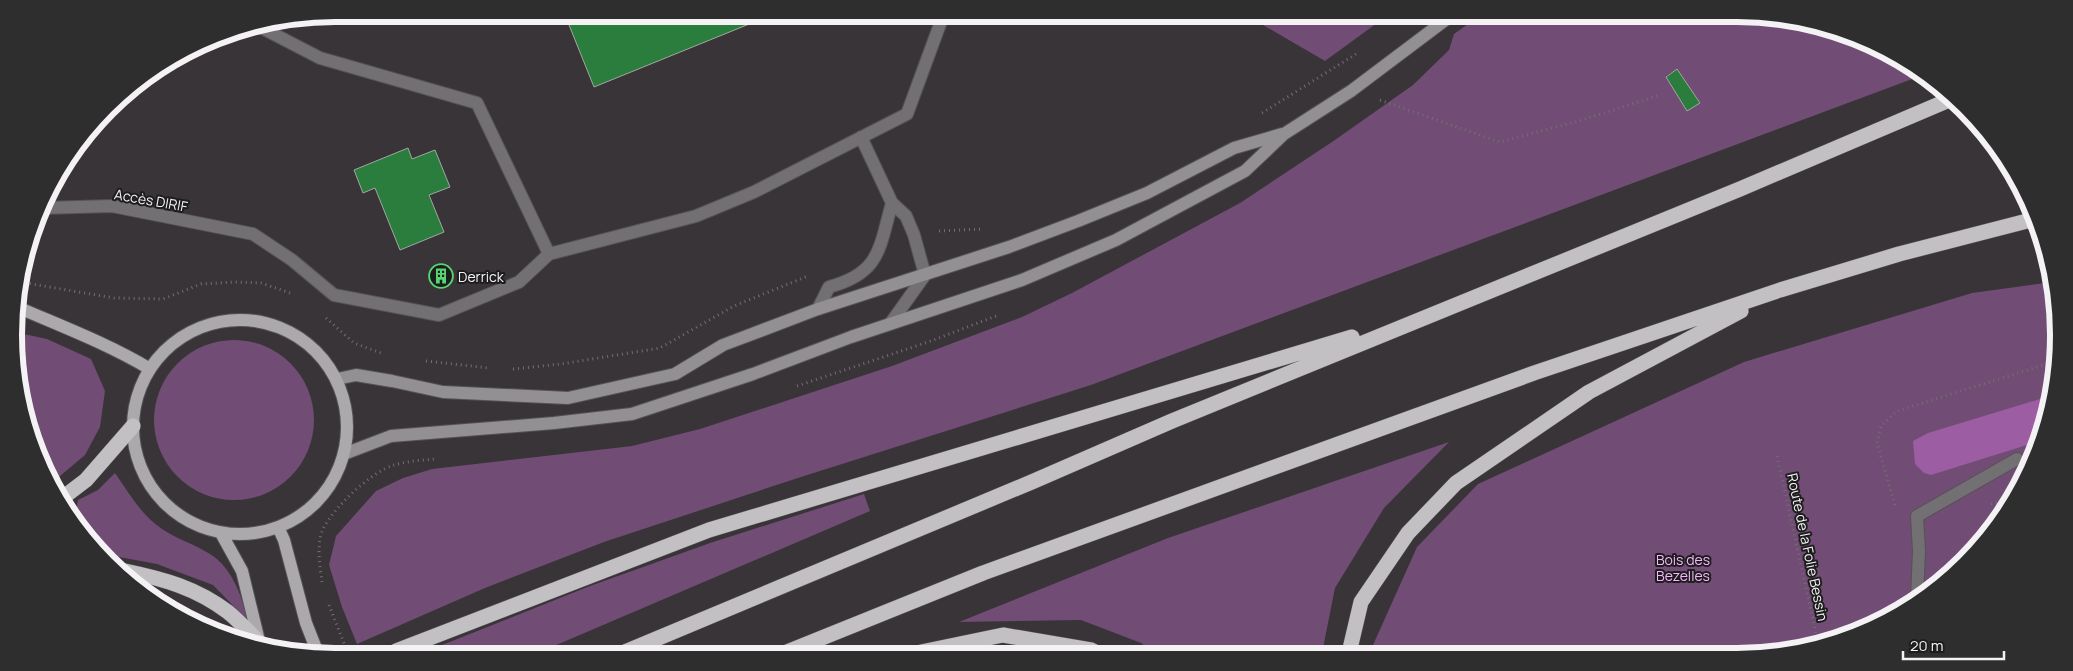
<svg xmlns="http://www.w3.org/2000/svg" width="2073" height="671" viewBox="0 0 2073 671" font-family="Manrope,sans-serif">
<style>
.green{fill:#714c75;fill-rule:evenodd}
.water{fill:#9c5da3}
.building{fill:#2b7d3d;stroke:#a3a7a3}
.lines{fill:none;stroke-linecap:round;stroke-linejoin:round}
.lane-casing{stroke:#565256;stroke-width:14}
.secondary-casing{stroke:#565256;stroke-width:14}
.primary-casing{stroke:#565256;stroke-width:14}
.highway-casing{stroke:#565256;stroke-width:16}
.path{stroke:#736f73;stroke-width:3;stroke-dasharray:1 4;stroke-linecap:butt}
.lane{stroke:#727072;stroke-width:12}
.secondary{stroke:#939093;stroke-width:12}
.primary{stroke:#aca9ad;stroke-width:12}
.highway{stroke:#c3c0c4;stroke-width:15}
.labels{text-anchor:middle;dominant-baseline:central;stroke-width:4;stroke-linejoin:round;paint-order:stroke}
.street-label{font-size:14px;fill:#f4f2f5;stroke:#1e1d1e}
.poi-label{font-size:14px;fill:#f4f2f5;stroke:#1e1d1e;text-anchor:start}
.park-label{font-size:14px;fill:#f7b3fe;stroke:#1e1d1e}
.rim{fill:none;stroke:#f4f2f5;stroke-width:6}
</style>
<rect width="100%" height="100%" fill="#383438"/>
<path class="green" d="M1251 18H1384L1325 61Z
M1475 19 1801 20 1916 68 1923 75 1091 385 801 477 604 542 485 588 357 644 342 607 329 565 336 536 376 491 403 478 432 469 632 446 700 429 892 366 1022 317 1072 293 1240 203 1332 142 1413 85 1449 50 1454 34ZM1677 69 1700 103 1687 110 1666 76Z
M2053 282V399L2016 496 1965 563 1880 624 1780 654H1373V645L1417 547 1478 484 1744 362 1972 293Z
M19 333 47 339 91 359 105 391 100 427 85 455 53 482 25 418Z
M154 420a80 80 0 1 1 160 0a80 80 0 1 1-160 0Z
M1449 442 1384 508 1335 588 1322 653H1154L1141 643 1081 620 959 622 1168 538Z
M115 473C129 493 141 515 162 529 177 539 194 544 210 554 233 568 242 598 249 622L213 585 157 564 108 555 74 520 78 500 98 490Z
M864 494 870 511 540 652 427 651 590 586 710 543Z
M154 600 202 616 213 626 157 603Z"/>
<path class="water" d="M2053 395 2032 455 2027 445 1931 475 1924 473 1915 464 1913 441 1928 433Z"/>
<path class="building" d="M565 15 769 16 594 87Z
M1677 69 1700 103 1687 111 1666 77Z
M408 148 412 159 435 150 450 187 429 195 444 232 400 250 375 188 363 193 354 170Z
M448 267 452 278 434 285 430 274Z"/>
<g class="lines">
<g class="lane-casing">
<path id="lane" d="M262 28 320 58 477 103 549 254 696 216 754 192 907 114 943 16
M861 137 892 203 906 216 914 235 925 275 890 324
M42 208 112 206 253 234 292 260 334 295 439 315 519 282 549 254
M818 309 829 287C881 273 879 248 892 203
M1917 598 1919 551 1917 516 2017 459"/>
</g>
<g class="secondary-casing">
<path id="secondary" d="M337 379 356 375 392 381 443 392 568 398 675 374 723 345 818 309 1009 247 1078 221 1147 193 1234 148 1282 134
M344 454 391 436 554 423 632 414 753 374 851 337 1022 280 1116 240 1245 171 1284 134 1351 91 1448 18"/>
</g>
<g class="primary-casing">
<path id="primary" d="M18 310H24C66 328 110 345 150 369
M133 427a107 107 0 1 1 214 0a107 107 0 1 1-214 0Z
M278 527 284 540 306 623 317 651
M221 533 242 571 260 645"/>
</g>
<g class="highway-casing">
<path id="highway" d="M61 499 86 480 133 426
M125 571C164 579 196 588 228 612 239 621 249 632 259 642
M396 651 709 530 1352 337
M625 652 1034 481 1172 421 1740 189 1949 100
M787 652 983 573 1534 373 1780 290 1899 254 2031 220
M921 652 1003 635 1091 650 1097 653
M1349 653 1361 602 1408 533 1456 483 1589 392 1741 311"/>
</g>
<path class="path" d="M1380 100 1500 142 1579 121 1660 95
M1262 113 1356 54
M939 231 982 229
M20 282 114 298 163 299 201 284 237 282 261 283 293 294
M326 318 354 343 381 353
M426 361 489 368
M513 369 561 364 660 348 734 306 808 276
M797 386 931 341 996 316
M1777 456 1818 643
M1991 504 2016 496
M1895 505 1877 443 1881 426 1897 411 2053 362
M322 582C320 566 316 545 323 529 334 507 371 472 394 465 408 461 423 460 437 459
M329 605 347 651"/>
<use href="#lane" class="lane"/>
<use href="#secondary" class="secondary"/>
<use href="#primary" class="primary"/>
<use href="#highway" class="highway"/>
</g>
<defs>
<g id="building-ring" transform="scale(1.25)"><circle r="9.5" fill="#1e1d1e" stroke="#56d671" stroke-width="1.5"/><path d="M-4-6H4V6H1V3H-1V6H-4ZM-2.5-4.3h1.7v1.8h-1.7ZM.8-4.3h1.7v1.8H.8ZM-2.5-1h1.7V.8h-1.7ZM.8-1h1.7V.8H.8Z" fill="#56d671"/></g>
</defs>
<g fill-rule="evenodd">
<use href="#building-ring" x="441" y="276"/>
</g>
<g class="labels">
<g class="street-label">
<text transform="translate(151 200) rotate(10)">Accès DIRIF</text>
<text transform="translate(1808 547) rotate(78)">Route de la Folie Bessin</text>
</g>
<g class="poi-label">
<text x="458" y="276">Derrick</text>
</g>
<g class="park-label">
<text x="1683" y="559">Bois des<tspan x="1683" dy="16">Bezelles</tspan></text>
</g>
</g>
<path d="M0 0H2073V671H0ZM335 22H1737A313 313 0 0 1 2050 335V335A313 313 0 0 1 1737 648H335A313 313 0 0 1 22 335V335A313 313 0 0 1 335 22Z" fill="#2f2e2f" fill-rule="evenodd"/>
<path class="rim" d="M335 22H1737A313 313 0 0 1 2050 335V335A313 313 0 0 1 1737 648H335A313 313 0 0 1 22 335V335A313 313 0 0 1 335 22Z"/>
<path d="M1903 651v8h101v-8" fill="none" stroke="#f4f2f5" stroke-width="2.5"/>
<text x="1910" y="651" font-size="15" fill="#f4f2f5" stroke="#1e1d1e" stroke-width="4" paint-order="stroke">20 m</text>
</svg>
